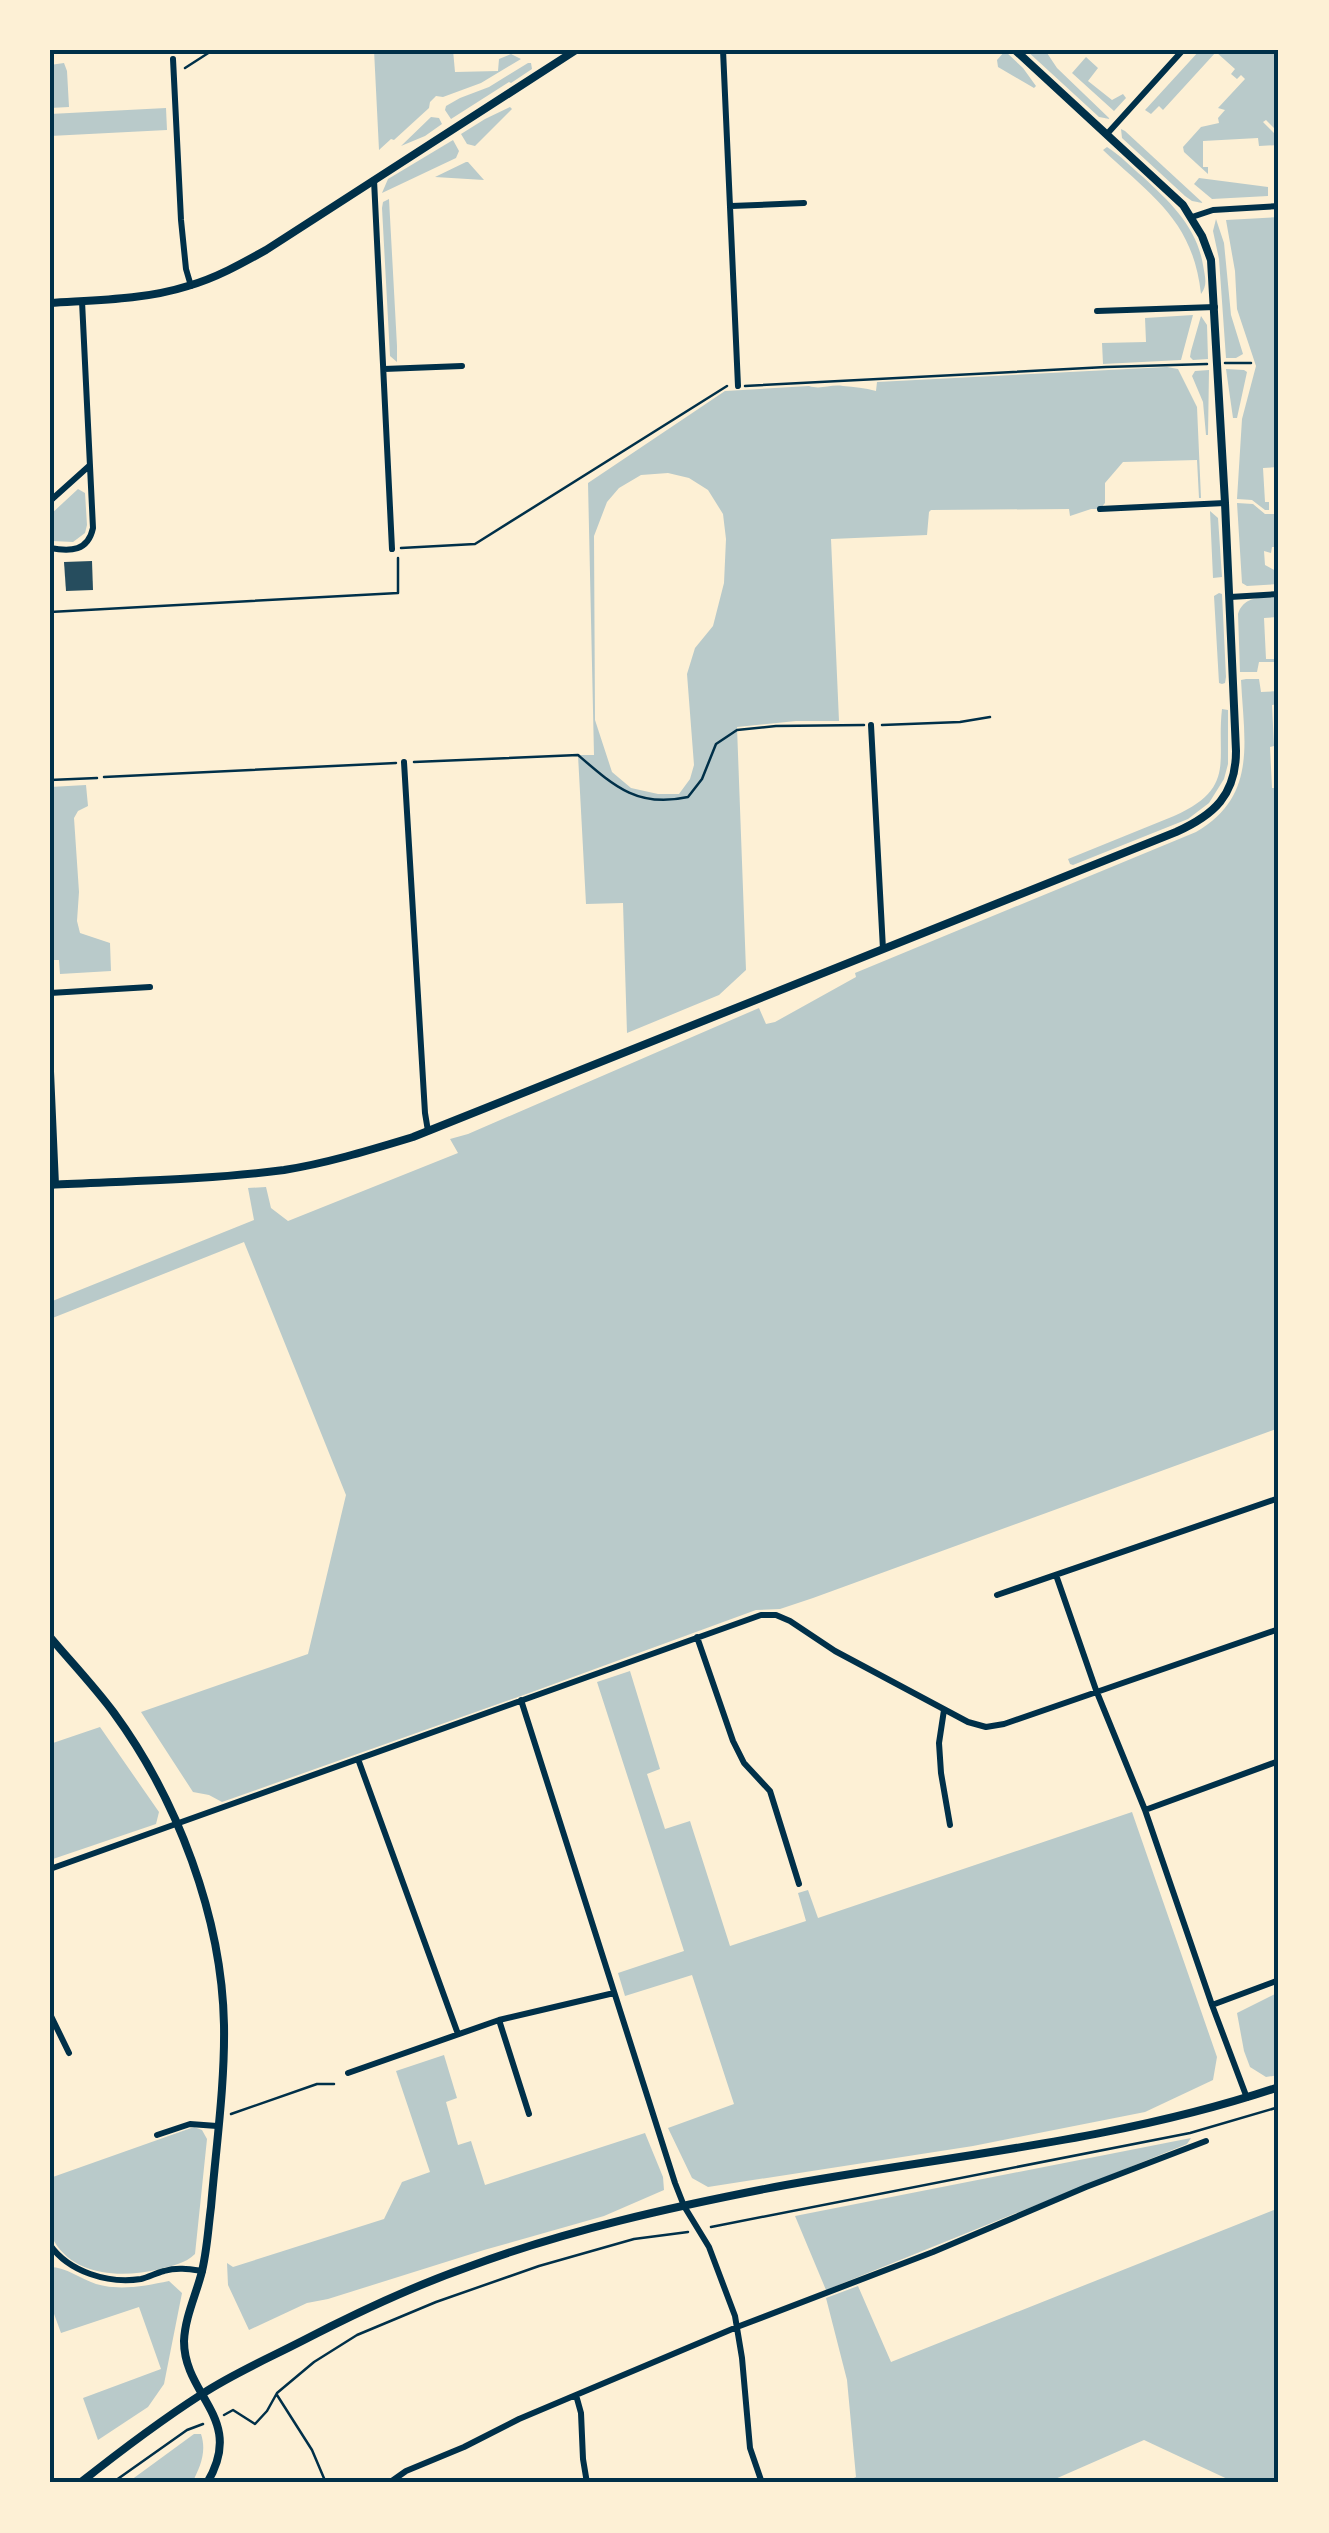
<svg xmlns="http://www.w3.org/2000/svg" width="1329" height="2533" viewBox="0 0 1329 2533" font-family="'Crimson Pro',serif">
<style>
.green{fill:#b9caca;fill-rule:evenodd}
.building{fill:#264d5e}
.lines{fill:none;stroke-linecap:round;stroke-linejoin:round}
.path{stroke:#003049;stroke-width:2.5}
.service{stroke:#003049;stroke-width:2.5}
.minor{stroke:#003049;stroke-width:6}
.tertiary{stroke:#003049;stroke-width:8}
.secondary{stroke:#003049;stroke-width:8}
.neatline{fill:none;stroke:#003049;stroke-width:4}
</style>
<rect width="100%" height="100%" fill="#fdf0d5"/>
<path class="green" d="M374 50H453L455 72 498 71 499 59 511 54 521 59 481 83 443 97 436 96 430 102 429 108 394 140 391 139 379 150Z
M1026 50H1045L1057 68 1110 119 1099 117Z
M1200 50H1233L1238 54 1241 50H1279V94L1275 95V120L1279 121V129H1275L1266 120 1263 122 1276 135H1279V145L1259 146 1258 138 1203 141V167H1208V174L1184 152 1183 147 1201 127 1219 123 1218 118 1225 110 1218 108 1245 79 1241 75 1237 79 1231 74 1235 69 1216 52 1163 110 1159 106 1151 114 1145 110Z
M1005 51 1023 68 1036 86 1034 88 998 67 997 60Z
M1086 57 1098 68 1088 81 1112 100 1123 94 1126 98 1114 111 1072 73Z
M64 63 67 71 69 107 50 108V65Z
M528 63H531L532 69 511 83 509 82 451 119 445 110 446 106 460 98 489 87Z
M510 107 512 109 475 146 467 144 461 134 485 119Z
M166 108 167 130 50 136V114Z
M431 117 439 118 442 124 425 136 401 146Z
M1121 129 1125 131 1203 203 1192 201 1185 196 1122 138Z
M453 140 459 151 456 158 382 193 388 179Z
M1107 147C1120 155 1131 167 1143 177 1170 202 1197 227 1203 265 1205 277 1208 285 1201 294 1193 221 1153 197 1103 150Z
M468 162 484 180 435 177 466 162Z
M1199 178 1268 187V196L1212 199 1194 184Z
M389 199 397 346V362L390 356 382 208 383 202Z
M1279 217V467L1263 468 1265 502H1269V510H1265L1252 500 1237 499 1242 419 1256 366 1237 309 1235 271 1226 220Z
M1216 219 1224 243 1231 315 1243 354 1236 358H1226L1219 259 1213 231Z
M1193 315 1181 360 1103 364 1102 343 1146 342 1145 318Z
M1201 316 1207 325 1208 359 1193 360 1190 357 1191 351Z
M1167 367 1178 369 1197 407 1201 498H1199L1197 460 1123 462 1105 483V503L1100 509H1091L1070 516 1069 509 931 510 929 512 927 535 831 539 839 721H796L737 727 746 970 719 995 627 1033 623 903 586 904 578 755H594L588 483 725 391 809 386C821 390 830 384 843 386 854 387 865 388 876 391L877 382ZM668 473 689 478 708 490 723 514 726 539 724 583 713 626 695 648 687 674 694 765 690 779 679 794H658L631 788 612 772 595 720 594 536 607 502 619 488 641 475Z
M1226 369 1244 370 1247 372 1237 418H1233Z
M1209 370 1208 435H1206L1203 402 1192 376 1195 371Z
M78 489 85 493 87 525 85 533 73 542 52 541 50 539V515Z
M1237 503 1253 504 1265 514H1279L1276 547H1272L1271 553 1264 551 1265 565 1278 572 1279 584 1247 586 1242 583Z
M1210 511 1218 518 1222 577 1213 578Z
M1219 593 1222 594 1226 677 1225 683 1222 684 1219 683 1214 596Z
M1279 597V617L1264 618 1266 659H1279V662H1259L1257 672H1240L1238 614C1244 595 1262 598 1279 597Z
M1246 679H1259L1261 692 1279 691V704L1272 705 1274 746 1270 747 1272 788H1279V1428L813 1598 780 1609 756 1610 532 1692 222 1802 209 1795 193 1792 141 1712 308 1654 346 1495 244 1242 50 1319V1302L254 1220 248 1188 266 1187 271 1208 288 1221 458 1153 450 1139 468 1134 759 1008 766 1024 775 1022 856 977 855 973 1196 832C1258 796 1244 741 1241 680Z
M1222 709 1228 710V764L1224 779 1209 803 1188 819 1073 865 1070 864 1068 859 1174 816C1237 788 1216 761 1222 709Z
M86 785 88 806 78 811 74 818 79 892 77 921 80 933 110 943 111 971 60 974 59 960H52L50 898 53 897V889H50V787Z
M630 1671 660 1769 647 1774 665 1829 690 1821 730 1946 806 1921 798 1893 808 1890 818 1918 1132 1812 1217 2057 1213 2080 1145 2112 973 2146 708 2187 692 2178 668 2128 734 2104 692 1975 625 1996 618 1973 684 1951 597 1682Z
M100 1727 159 1812 156 1824 50 1860V1744Z
M1279 1992V2075L1266 2077 1250 2067 1244 2051 1237 2013Z
M444 2055 457 2098 446 2102 458 2145 471 2141 485 2185 645 2133 663 2177 664 2190 604 2216 484 2250 328 2299 307 2303 249 2330 228 2285 227 2263 233 2267 384 2219 402 2182 430 2172 396 2071Z
M194 2127 202 2130 207 2139 195 2254C185 2264 173 2265 160 2269 123 2278 75 2277 54 2241 45 2225 50 2197 50 2178Z
M1191 2138 1187 2144 826 2290 795 2216Z
M1279 2208V2483H1236L1144 2440 1046 2483H843L856 2477 847 2380 826 2298 858 2286 891 2362Z
M50 2267C66 2267 81 2279 96 2284 120 2291 145 2286 169 2281L182 2293 164 2384 148 2407 98 2440 83 2398 161 2369 139 2307 61 2333 50 2303Z
M194 2434H201C207 2452 200 2467 192 2483H127Z"/>
<path class="building" d="M92 561 93 590 66 591 64 562Z"/>
<g class="lines">
<path class="path" d="M185 68 213 50
M1225 363H1251
M745 386 1106 367 1207 364
M401 548 475 544 727 386
M50 612 398 593V558
M882 725 960 722 990 717
M414 762 578 755C615 787 638 808 688 797L702 779 716 744 737 730 776 726 864 725
M104 777 396 763
M231 2114 317 2084H334
M711 2227 1190 2133 1279 2107
M277 2395 312 2450 326 2483
M224 2415 233 2410 255 2424 267 2411 277 2393 314 2362 357 2335 436 2302 539 2266 634 2239 688 2232
M112 2483 187 2430 203 2424"/>
<path class="service" d="M50 780 97 778"/>
<path class="minor" d="M723 50 738 386
M173 59 181 220 186 269 191 286
M1107 134 1183 50
M374 180 392 549
M731 206 804 203
M1192 217 1213 210 1279 206
M1097 311 1215 307
M384 369 462 366
M50 501 89 466
M1100 509 1225 503
M50 548C71 552 88 551 93 528L82 301
M1230 597 1279 594
M871 725 883 949
M404 762 425 1113 428 1131
M50 993 150 987
M50 1049 56 1185
M1056 1575 1096 1690 1145 1810 1212 2005 1247 2098
M997 1595 1279 1498
M697 1637 733 1741 744 1763 770 1791 799 1884
M521 1700 675 2183 684 2206 709 2247 735 2316 742 2358 750 2448 762 2483
M944 1710 939 1743 941 1773 950 1825
M358 1759 458 2034
M1145 1810 1279 1761
M50 1869 761 1615H776L790 1621 835 1651 968 1722 986 1727 1004 1724 1279 1629
M1212 2005 1279 1980
M50 2014 69 2053
M499 2020 529 2114
M348 2073 499 2020 614 1993
M157 2135 190 2124 217 2126
M50 2245C69 2272 108 2284 141 2279 149 2277 156 2273 164 2271 177 2267 189 2269 203 2271
M576 2395 581 2413 583 2459 587 2483
M50 2459H51
M389 2483 406 2471 464 2447 519 2419 737 2327 933 2252 1086 2187 1206 2141"/>
<path class="tertiary" d="M50 303C96 300 144 300 188 286 216 278 241 264 266 250L576 50
M50 1185C128 1181 207 1180 284 1170 328 1163 370 1150 413 1137L1176 832C1214 815 1236 795 1236 751L1225 503 1211 260 1202 236 1183 205 1015 50
M50 1637C71 1662 94 1686 114 1713 177 1799 222 1917 224 2025 225 2085 216 2147 211 2207 208 2229 207 2253 201 2275 195 2297 185 2318 184 2341 184 2397 246 2418 207 2483"/>
<path class="secondary" d="M80 2483C119 2452 160 2421 202 2394 234 2373 269 2358 302 2341 356 2313 411 2287 468 2267 567 2230 672 2207 775 2187 943 2156 1116 2142 1279 2087"/>
</g>
<rect width="1329" height="2533" fill="none" stroke="#fdf0d5" stroke-width="105"/>
<rect x="52" y="52" width="1224" height="2428" class="neatline"/>
</svg>
